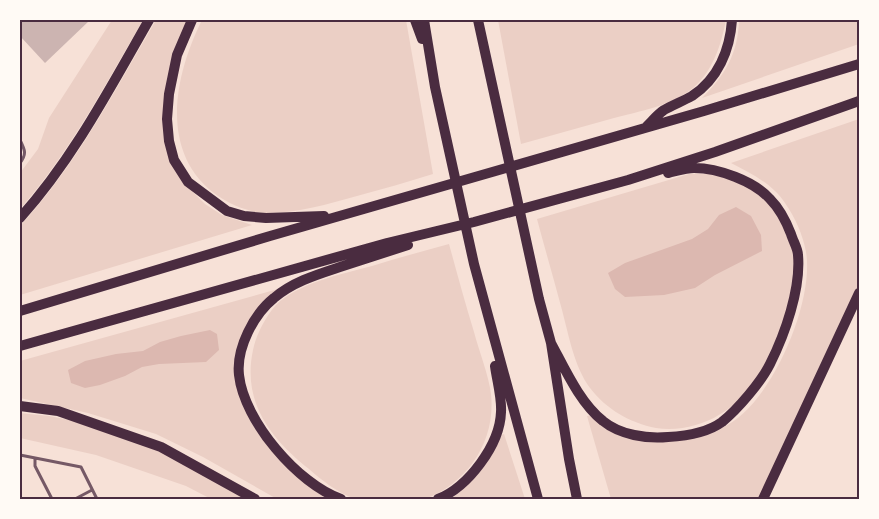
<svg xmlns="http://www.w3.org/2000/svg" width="879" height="519" viewBox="0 0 879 519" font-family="'Asap Condensed',sans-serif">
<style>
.green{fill:#ebcfc5}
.water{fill:#dcb8b0}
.building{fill:#ccb4b1}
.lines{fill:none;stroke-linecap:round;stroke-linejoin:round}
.service{stroke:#755966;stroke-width:3}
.motorway{stroke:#4a2c40;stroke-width:10}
.neatline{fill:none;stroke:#4a2c40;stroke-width:2}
</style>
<rect width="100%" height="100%" fill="#f7e1d7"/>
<path class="green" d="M112 20H143C105 85 70 152 20 209V173L38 149 49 118Z
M156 20H189L175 55 167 144 191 190 205 204 222 215 252 225 20 295V226C76 166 115 90 156 20Z
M202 20H406L433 174C408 182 382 189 357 196 328 204 298 213 267 213 251 213 231 205 218 196 158 154 174 76 202 20Z
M498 20H726C721 45 713 71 693 88 671 106 640 111 614 118 583 127 552 135 521 144Z
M739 20H859V44L702 98C725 75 738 54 739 20Z
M859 119V293L761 499H611L587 416 593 415C609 421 624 427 639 434 643 435 649 439 653 439 660 440 713 431 721 428 770 409 815 301 806 252 803 235 795 217 785 203 773 184 750 173 731 163Z
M689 174C700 174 712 173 723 176 763 185 791 224 796 263 797 273 792 287 790 297 789 304 788 312 786 319 783 329 776 340 771 350 767 358 764 368 758 377 737 411 697 434 656 428 630 423 606 409 590 388 574 366 569 336 562 310 554 280 545 249 537 219Z
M449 244C457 273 465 303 474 332 479 351 489 376 491 394 496 441 468 483 425 499 409 499 392 499 376 499 370 499 363 500 357 499 342 496 320 479 309 469 270 438 242 402 253 350 256 335 265 318 275 306 297 283 342 274 372 266 398 258 423 251 449 244Z
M278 289 262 307 243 339 242 400 249 418 262 439 283 463 331 499H277L203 457 156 434 88 413 20 398V361Z
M20 413 49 416 75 421 160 450 252 499H211L186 486 96 455 20 438Z
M504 434 525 499H451C475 480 487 464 498 436Z"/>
<path class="water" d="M736 207 751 216 761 235 762 251 715 275 695 288 664 295 625 297 615 289 608 273 625 263 692 239 708 229 719 215Z
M210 330 217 334 219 350 206 362 159 364 142 367 125 376 100 385 85 388 71 383 68 370 85 361 116 354 143 351 160 342 181 336Z"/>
<path class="building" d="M20 20H90L45 63 20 36Z"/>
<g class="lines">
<path class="service" d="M20 140C25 150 27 154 20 163
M20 455 81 467 97 499
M35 458V466L52 499
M75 499 92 490"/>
<path class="motorway" d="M192 20 177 55 169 94 167 119 169 141 174 160 188 182 227 211 244 216 266 218 324 216
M415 20 422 39
M424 20 435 87 474 264 538 499
M478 20 539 299 551 343 569 459 577 499
M647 126C652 121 658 114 664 110 673 105 683 101 692 96 718 79 730 50 732 20
M20 218C73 159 110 88 149 20
M20 311 270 236 704 111 859 64
M551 343C565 369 580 403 603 421 620 435 647 439 668 437 686 436 707 433 722 422 738 409 761 382 770 364 785 334 801 289 798 255 798 249 793 241 791 234 786 221 780 209 770 199 754 181 718 168 694 168 686 168 677 171 668 173
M20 346 387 243 474 222 628 180 715 152 859 101
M20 406 58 411 161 447 255 499
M341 499C298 484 244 421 239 375 236 348 254 314 274 298 294 281 319 274 343 266 364 259 386 252 408 245
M438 499C468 487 500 445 501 412 502 398 497 381 495 366
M763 499 859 293"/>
</g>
<rect width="879" height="519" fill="none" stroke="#fffaf5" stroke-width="42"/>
<rect x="21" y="21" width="837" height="477" class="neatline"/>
</svg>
